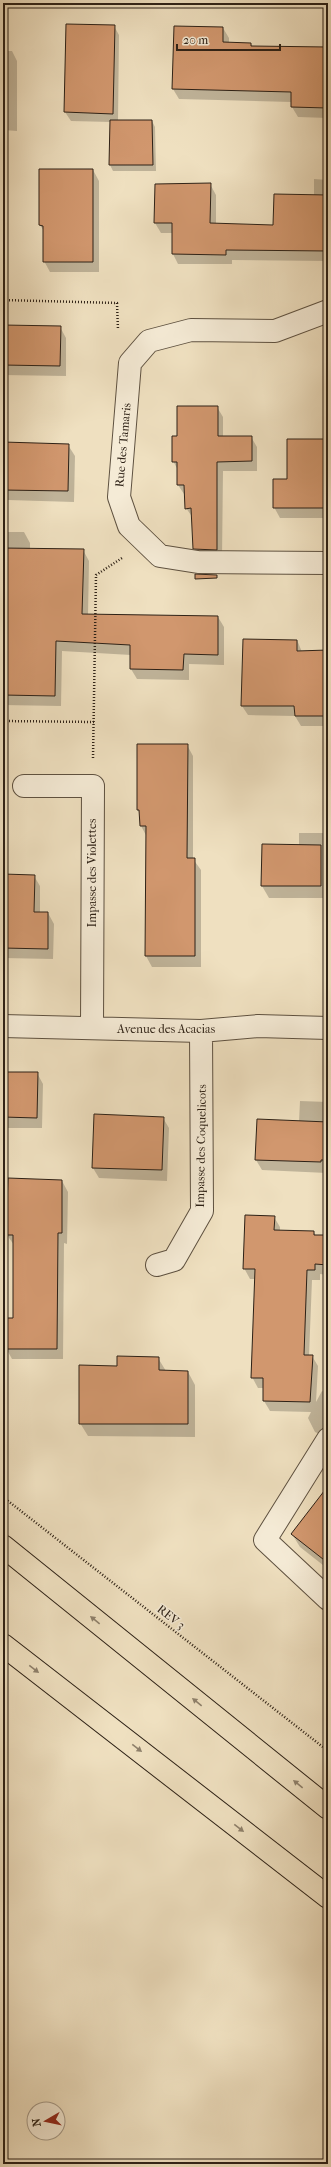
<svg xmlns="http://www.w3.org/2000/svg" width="331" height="2167" viewBox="0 0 331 2167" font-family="'IM FELL French Canon',serif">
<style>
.shadow{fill:#0003}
.building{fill:#d1976e;stroke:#2d2116}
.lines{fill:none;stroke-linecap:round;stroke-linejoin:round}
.minor-casing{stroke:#5e5140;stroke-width:24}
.major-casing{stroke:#2d2116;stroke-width:24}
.path{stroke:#2d2116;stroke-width:2.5;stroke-dasharray:1 2;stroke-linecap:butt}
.minor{stroke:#f5ebd6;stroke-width:22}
.major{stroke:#efe0c0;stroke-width:22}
.oneway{fill:#8e806b}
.labels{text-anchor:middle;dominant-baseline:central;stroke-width:3;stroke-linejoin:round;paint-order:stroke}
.street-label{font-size:12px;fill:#2d2116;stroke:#f5ebd6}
</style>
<rect width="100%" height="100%" fill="#efe0c0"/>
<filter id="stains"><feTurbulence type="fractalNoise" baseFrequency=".005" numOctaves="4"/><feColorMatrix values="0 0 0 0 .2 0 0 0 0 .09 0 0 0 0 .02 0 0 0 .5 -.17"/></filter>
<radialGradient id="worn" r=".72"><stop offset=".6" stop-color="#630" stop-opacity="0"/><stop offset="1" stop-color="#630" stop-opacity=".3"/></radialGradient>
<path class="shadow" d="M67 25 114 26 119 35 118 121H152L155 127 156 171H113L110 165 111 122 71 121 65 112Z
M175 27 223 28 229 38V43L251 44 253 47 328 48V118L298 117 292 107V102L179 99 173 89Z
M3 51H12L17 61V131L3 130Z
M93 170 99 181V272H50L44 261V231L40 225Z
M314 179 328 180V261L232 260V264H178L173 254V233H161L155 223 210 184 216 195V224L274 226 314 195Z
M3 326 60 327 66 338V376L3 375Z
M217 407 223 417V437H251L257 447V471H223L222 559 200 558 194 548 193 518 186 508 185 494H184L178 485V470L173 461 178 437Z
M326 440 328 443V518H280L274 507 288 480Z
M3 443 68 445 75 456 74 502 8 500 3 492Z
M3 532H24L30 543V549L83 550 89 561 88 615 218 617 224 627V665L189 664V680L137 679 131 669V655L62 651 61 706 3 705Z
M297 640 302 652 328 651V726H301L295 716 248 715 242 706Z
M187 745 193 756V859L201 870V967H152L146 956 147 837 141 826 140 814 138 810Z
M299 833H328L327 898H269L262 886 299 845Z
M3 875 34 876 40 886V913H48L54 924 53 959 3 958Z
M3 1073H37L43 1084 42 1128H3Z
M300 1101 328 1102 327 1173 262 1170 256 1160 299 1122Z
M163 1118 169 1128 167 1181 99 1178 93 1168Z
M62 1181 68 1192 67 1244 64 1243 63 1359H12L6 1348 14 1319V1245L7 1235Z
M274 1217 280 1227V1231L314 1232 316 1236H328V1275L320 1274V1280H312L309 1356H312L318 1366 316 1402 322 1391 328 1394V1438L315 1432 308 1418 311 1412 270 1411 264 1401V1388H258L252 1377 256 1279H250L244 1268Z
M158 1358 166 1371 188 1372 195 1385V1437L88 1436 80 1423 118 1367Z
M328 1487V1569L300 1547 292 1534Z"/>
<path class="building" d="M66 24 115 25 113 114 64 112Z
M174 26 223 27V42L251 43V46L328 47V108L291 107V92L172 89Z
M110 120H152L153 165H109Z
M39 169H93V262H43V226L39 225Z
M211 183 210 223 273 225 274 194 328 195V251L226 250V255L172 254V223H154L155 184Z
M3 325 61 326 60 366 3 365Z
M177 406H218V436H252V461L217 462V550L193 549 191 508 185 509 184 485H177V462H172V436H177Z
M287 439H327V508H273V479H287Z
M3 442 69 444 68 491 3 490Z
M3 548 84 549 82 614 218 616V655L184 654 183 670 130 669V645L56 641 55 696 3 695Z
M195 574 217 575V578L195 579Z
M243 639 297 640V651L328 650V716H295L294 706H241Z
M137 744H188L187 858H195V956H145L146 826H140L139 810H137Z
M262 844 321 845V886H261Z
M3 874 35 875 34 912H48V949L3 948Z
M3 1072H38L37 1118 3 1117Z
M94 1114 164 1117 162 1170 92 1168Z
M257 1119 328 1122V1160H321V1162L255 1160Z
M8 1178 62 1180V1233H58L57 1349H5V1318H13V1235H6Z
M245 1215 275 1216 274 1230 314 1231V1235H328V1265L315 1264V1270H307L304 1355H313L310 1402 263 1401V1378H251L255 1269H243Z
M117 1356 159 1357V1370L188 1371V1424H79V1365L117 1366Z
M328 1486V1563L291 1534Z"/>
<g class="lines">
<g class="minor-casing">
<path id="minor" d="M328 311 275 331 191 330 149 341 130 363 119 497 129 526 160 556 198 562 328 563
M24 786H93L92 1028
M3 1026 201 1031 258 1026 328 1028
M157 1265 174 1260 202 1211 201 1031
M328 1439 265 1540 328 1599"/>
</g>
<g class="major-casing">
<path id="major" d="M3 1546 328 1808
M3 1645 328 1897"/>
</g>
<path class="path" d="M3 300 117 303 118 330
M3 721 94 722
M93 758 96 575 122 558
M3 1497 328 1751"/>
<use href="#minor" class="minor"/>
<use href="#major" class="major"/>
</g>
<defs><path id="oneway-solid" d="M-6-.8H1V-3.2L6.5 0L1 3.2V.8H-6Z"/></defs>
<g class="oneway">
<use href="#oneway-solid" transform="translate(95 1620) rotate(-141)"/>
<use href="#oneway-solid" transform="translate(34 1669) rotate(38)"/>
<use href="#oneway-solid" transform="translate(197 1702) rotate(-141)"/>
<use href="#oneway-solid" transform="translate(137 1748) rotate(38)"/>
<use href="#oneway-solid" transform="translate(298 1784) rotate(-141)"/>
<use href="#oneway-solid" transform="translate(239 1828) rotate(38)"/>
</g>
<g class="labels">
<g class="street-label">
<text transform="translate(123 445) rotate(-85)">Rue des Tamaris</text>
<text transform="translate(92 873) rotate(-90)">Impasse des Violettes</text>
<text x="166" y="1029">Avenue des Acacias</text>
<text transform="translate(201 1146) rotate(-89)">Impasse des Coquelicots</text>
<text transform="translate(171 1617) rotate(38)">REV 3</text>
</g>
</g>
<rect width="331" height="2167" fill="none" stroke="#efe0c0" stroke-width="16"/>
<rect x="4" y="4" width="323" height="2159" fill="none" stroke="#2d2116" stroke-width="2"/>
<rect x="8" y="8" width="315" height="2151" fill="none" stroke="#2d2116"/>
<g transform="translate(46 2121) rotate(261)"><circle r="19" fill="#f5ebd6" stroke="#a59a89"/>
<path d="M0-3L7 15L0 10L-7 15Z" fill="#8f2418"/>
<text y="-6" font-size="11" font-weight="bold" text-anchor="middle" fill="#2d2116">N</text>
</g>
<path d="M177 44v6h103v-6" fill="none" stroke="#2d2116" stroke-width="2"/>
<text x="183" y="44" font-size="12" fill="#2d2116" stroke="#f5ebd6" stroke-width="3" paint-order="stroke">20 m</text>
<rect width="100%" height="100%" filter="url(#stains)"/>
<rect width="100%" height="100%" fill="url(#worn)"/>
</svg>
